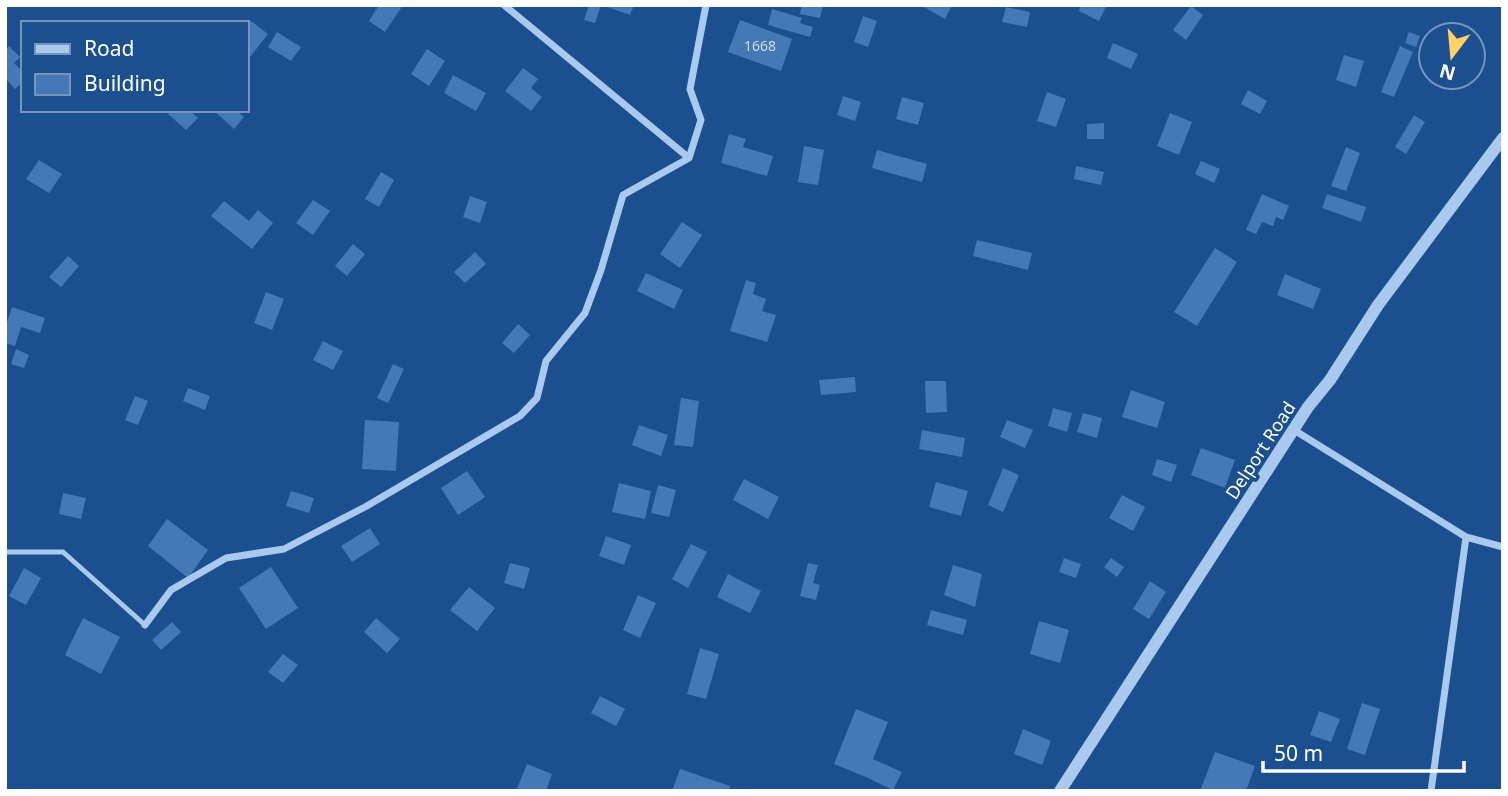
<svg xmlns="http://www.w3.org/2000/svg" width="1508" height="796" viewBox="0 0 1508 796" font-family="'Noto Sans',sans-serif">
<style>
.building{fill:#4478b7}
.lines{fill:none;stroke-linecap:round;stroke-linejoin:round}
.service{stroke:#a9c9ee;stroke-width:5}
.minor{stroke:#a9c9ee;stroke-width:7}
.tertiary{stroke:#a9c9ee;stroke-width:12}
.labels{text-anchor:middle;dominant-baseline:central;stroke-width:7;stroke-linejoin:round;paint-order:stroke}
.number-label{font-size:14px;fill:#d0dded}
.street-label{font-size:18px;fill:#fff;stroke:#1b4f8f}
</style>
<rect width="100%" height="100%" fill="#1b4f8f"/>
<path class="building" d="M379 5H403L385 32 369 21Z
M589 5H601L595 23 584 20Z
M602 5H634L630 15Z
M802 5H823L820 18 800 14Z
M925 5H952L945 19 924 7Z
M1081 5H1107L1099 21 1079 11Z
M1191 6 1203 15 1186 40 1173 30Z
M1006 7 1030 12 1027 27 1002 22Z
M772 9 802 18 800 23 813 27 810 37 768 25Z
M863 16 877 21 868 47 854 42Z
M740 20 792 39 781 71 728 52Z
M251 21 268 34 247 61V27Z
M277 32 301 47 291 61 268 47Z
M1409 32 1420 36 1416 47 1405 43Z
M1113 43 1138 54 1131 69 1107 58Z
M9 46 20 57 14 63 23 72V82L15 89 5 78V50Z
M1400 46 1413 52 1394 97 1381 92Z
M427 49 445 61 429 86 411 74Z
M1344 55 1364 61 1356 87 1336 80Z
M523 68 538 79 531 88 542 97 531 111 505 91Z
M453 75 486 93 476 111 444 93Z
M1248 90 1267 101 1260 114 1241 104Z
M1047 92 1066 99 1056 127 1037 121Z
M843 96 861 102 855 121 837 115Z
M902 97 924 103 918 125 896 119Z
M173 110H189L198 118 186 130 168 114Z
M213 110H236L244 117 234 129Z
M1170 113 1192 122 1179 155 1157 146Z
M1414 115 1425 122 1406 154 1395 147Z
M1104 123V139H1087V124Z
M729 134 746 139 743 147 773 156 767 176 721 163Z
M804 146 824 150 818 185 798 182Z
M1346 147 1360 153 1346 191 1331 186Z
M877 150 927 164 922 182 872 168Z
M39 160 62 174 49 193 26 179Z
M1201 161 1220 169 1214 183 1195 174Z
M1076 166 1104 172 1101 185 1074 179Z
M381 172 394 180 379 207 365 199Z
M1262 194 1289 206 1283 220 1276 217 1273 226 1262 222 1256 234 1246 230Z
M1327 194 1366 207 1361 222 1322 208Z
M470 196 487 202 480 223 463 217Z
M313 200 330 211 313 235 296 223Z
M224 201 249 221 258 210 273 223 252 249 211 216Z
M682 222 702 235 680 268 660 254Z
M977 240 1032 253 1028 270 973 256Z
M353 244 365 254 347 276 335 266Z
M1215 248 1237 262 1197 326 1174 312Z
M475 252 486 264 465 283 454 272Z
M68 256 79 266 61 287 49 277Z
M646 273 683 290 674 309 637 291Z
M1285 274 1321 289 1313 309 1277 295Z
M746 280 756 283 753 294 766 299 762 311 776 315 767 342 730 331Z
M266 292 284 299 272 330 254 323Z
M12 307 45 318 40 333 21 327 15 346 5 343V329Z
M518 324 530 335 514 353 502 343Z
M323 341 343 351 333 370 313 360Z
M16 349 29 355 24 368 11 364Z
M393 364 404 369 388 403 377 398Z
M855 377 856 392 821 395 819 380Z
M925 381H946L947 412 926 413Z
M188 388 210 396 205 410 183 401Z
M1131 390 1165 402 1157 428 1122 417Z
M135 396 148 401 138 425 125 420Z
M681 398 699 401 693 447 674 445Z
M1053 408 1072 413 1067 432 1048 426Z
M1083 413 1102 418 1097 438 1077 432Z
M365 420 399 422 396 471 362 469Z
M1007 420 1033 430 1025 448 1000 437Z
M639 425 668 435 661 456 632 445Z
M922 430 965 438 962 457 919 449Z
M1201 448 1235 460 1225 488 1191 475Z
M1157 459 1177 465 1171 482 1152 475Z
M1003 468 1019 475 1003 512 988 505Z
M467 471 485 497 458 515 441 488Z
M744 479 779 497 768 519 733 500Z
M936 482 968 491 961 516 929 507Z
M619 483 651 491 645 519 612 512Z
M658 485 676 490 669 517 651 513Z
M291 491 314 498 309 513 286 506Z
M63 493 86 498 81 519 59 514Z
M1122 495 1145 507 1133 531 1109 518Z
M167 519 208 550 188 578 148 546Z
M370 528 380 544 352 562 341 546Z
M606 536 631 545 624 565 599 556Z
M691 544 707 552 688 588 672 579Z
M1064 558 1081 564 1076 578 1059 572Z
M1111 558 1124 567 1117 577 1104 567Z
M510 563 530 568 524 589 504 583Z
M808 563 818 565 813 583 820 585 816 600 800 596Z
M953 565 982 574 975 607 944 595Z
M271 567 298 608 266 629 239 588Z
M24 568 41 578 26 605 9 596Z
M728 574 761 591 750 613 717 597Z
M1150 581 1166 592 1149 619 1133 609Z
M469 587 495 608 477 631 450 610Z
M638 595 656 603 640 638 623 630Z
M931 610 967 620 963 635 927 625Z
M83 618 120 637 101 674 65 655Z
M376 618 400 639 387 653 364 632Z
M1039 621 1069 630 1060 663 1030 654Z
M172 622 181 632 161 650 152 640Z
M700 648 719 654 706 699 687 694Z
M283 654 298 665 283 683 268 672Z
M600 696 625 709 616 726 591 713Z
M1362 703 1380 709 1365 755 1347 749Z
M856 709 888 722 873 759 902 772 893 790 866 777 834 764Z
M1319 711 1340 719 1331 742 1310 735Z
M1023 729 1051 741 1042 765 1014 754Z
M1215 752 1255 766 1246 791H1200Z
M527 764 552 774 546 791H516Z
M680 769 730 786 729 791H672Z"/>
<g class="lines">
<path class="service" d="M5 552H63L145 625"/>
<path class="minor" d="M504 5 689 158
M1294 430 1466 537 1503 547
M145 625 171 590 226 558 284 549 365 507 520 416 537 398 546 361 585 313 601 270 623 195 689 158 701 120 690 89 706 5
M1431 791 1466 537"/>
<path class="tertiary" d="M1060 791 1308 407 1330 380 1378 305 1503 138"/>
</g>
<g class="labels">
<g class="number-label">
<text x="760" y="45">1668</text>
</g>
<g class="street-label">
<text transform="translate(1260 450) rotate(-57)">Delport Road</text>
</g>
</g>
<rect width="1508" height="796" fill="none" stroke="#ffffff" stroke-width="14"/>
<rect x="21" y="21" width="228" height="91" fill="#1b4f8f" stroke="#7695bc" stroke-width="2"/>
<rect x="35" y="44" width="35" height="10" fill="#a9c9ee" stroke="#7695bc" stroke-width="2"/>
<text x="84" y="56" font-size="21" fill="#ffffff">Road</text>
<rect x="35" y="74" width="35" height="21" fill="#4478b7" stroke="#7695bc" stroke-width="2"/>
<text x="84" y="91" font-size="21" fill="#ffffff">Building</text>
<g transform="translate(1452 56) rotate(196)"><circle r="33" fill="#1b4f8f" stroke="#7695bc" stroke-width="2"/>
<path d="M0-5L12 26L0 18L-12 26Z" fill="#ffd166"/>
<text y="-10" font-size="19" font-weight="bold" text-anchor="middle" fill="#ffffff">N</text>
</g>
<path d="M1263 761v10h201v-10" fill="none" stroke="#ffffff" stroke-width="3.5"/>
<text x="1274" y="761" font-size="21" fill="#ffffff" stroke="#1b4f8f" stroke-width="5" paint-order="stroke">50 m</text>
</svg>
